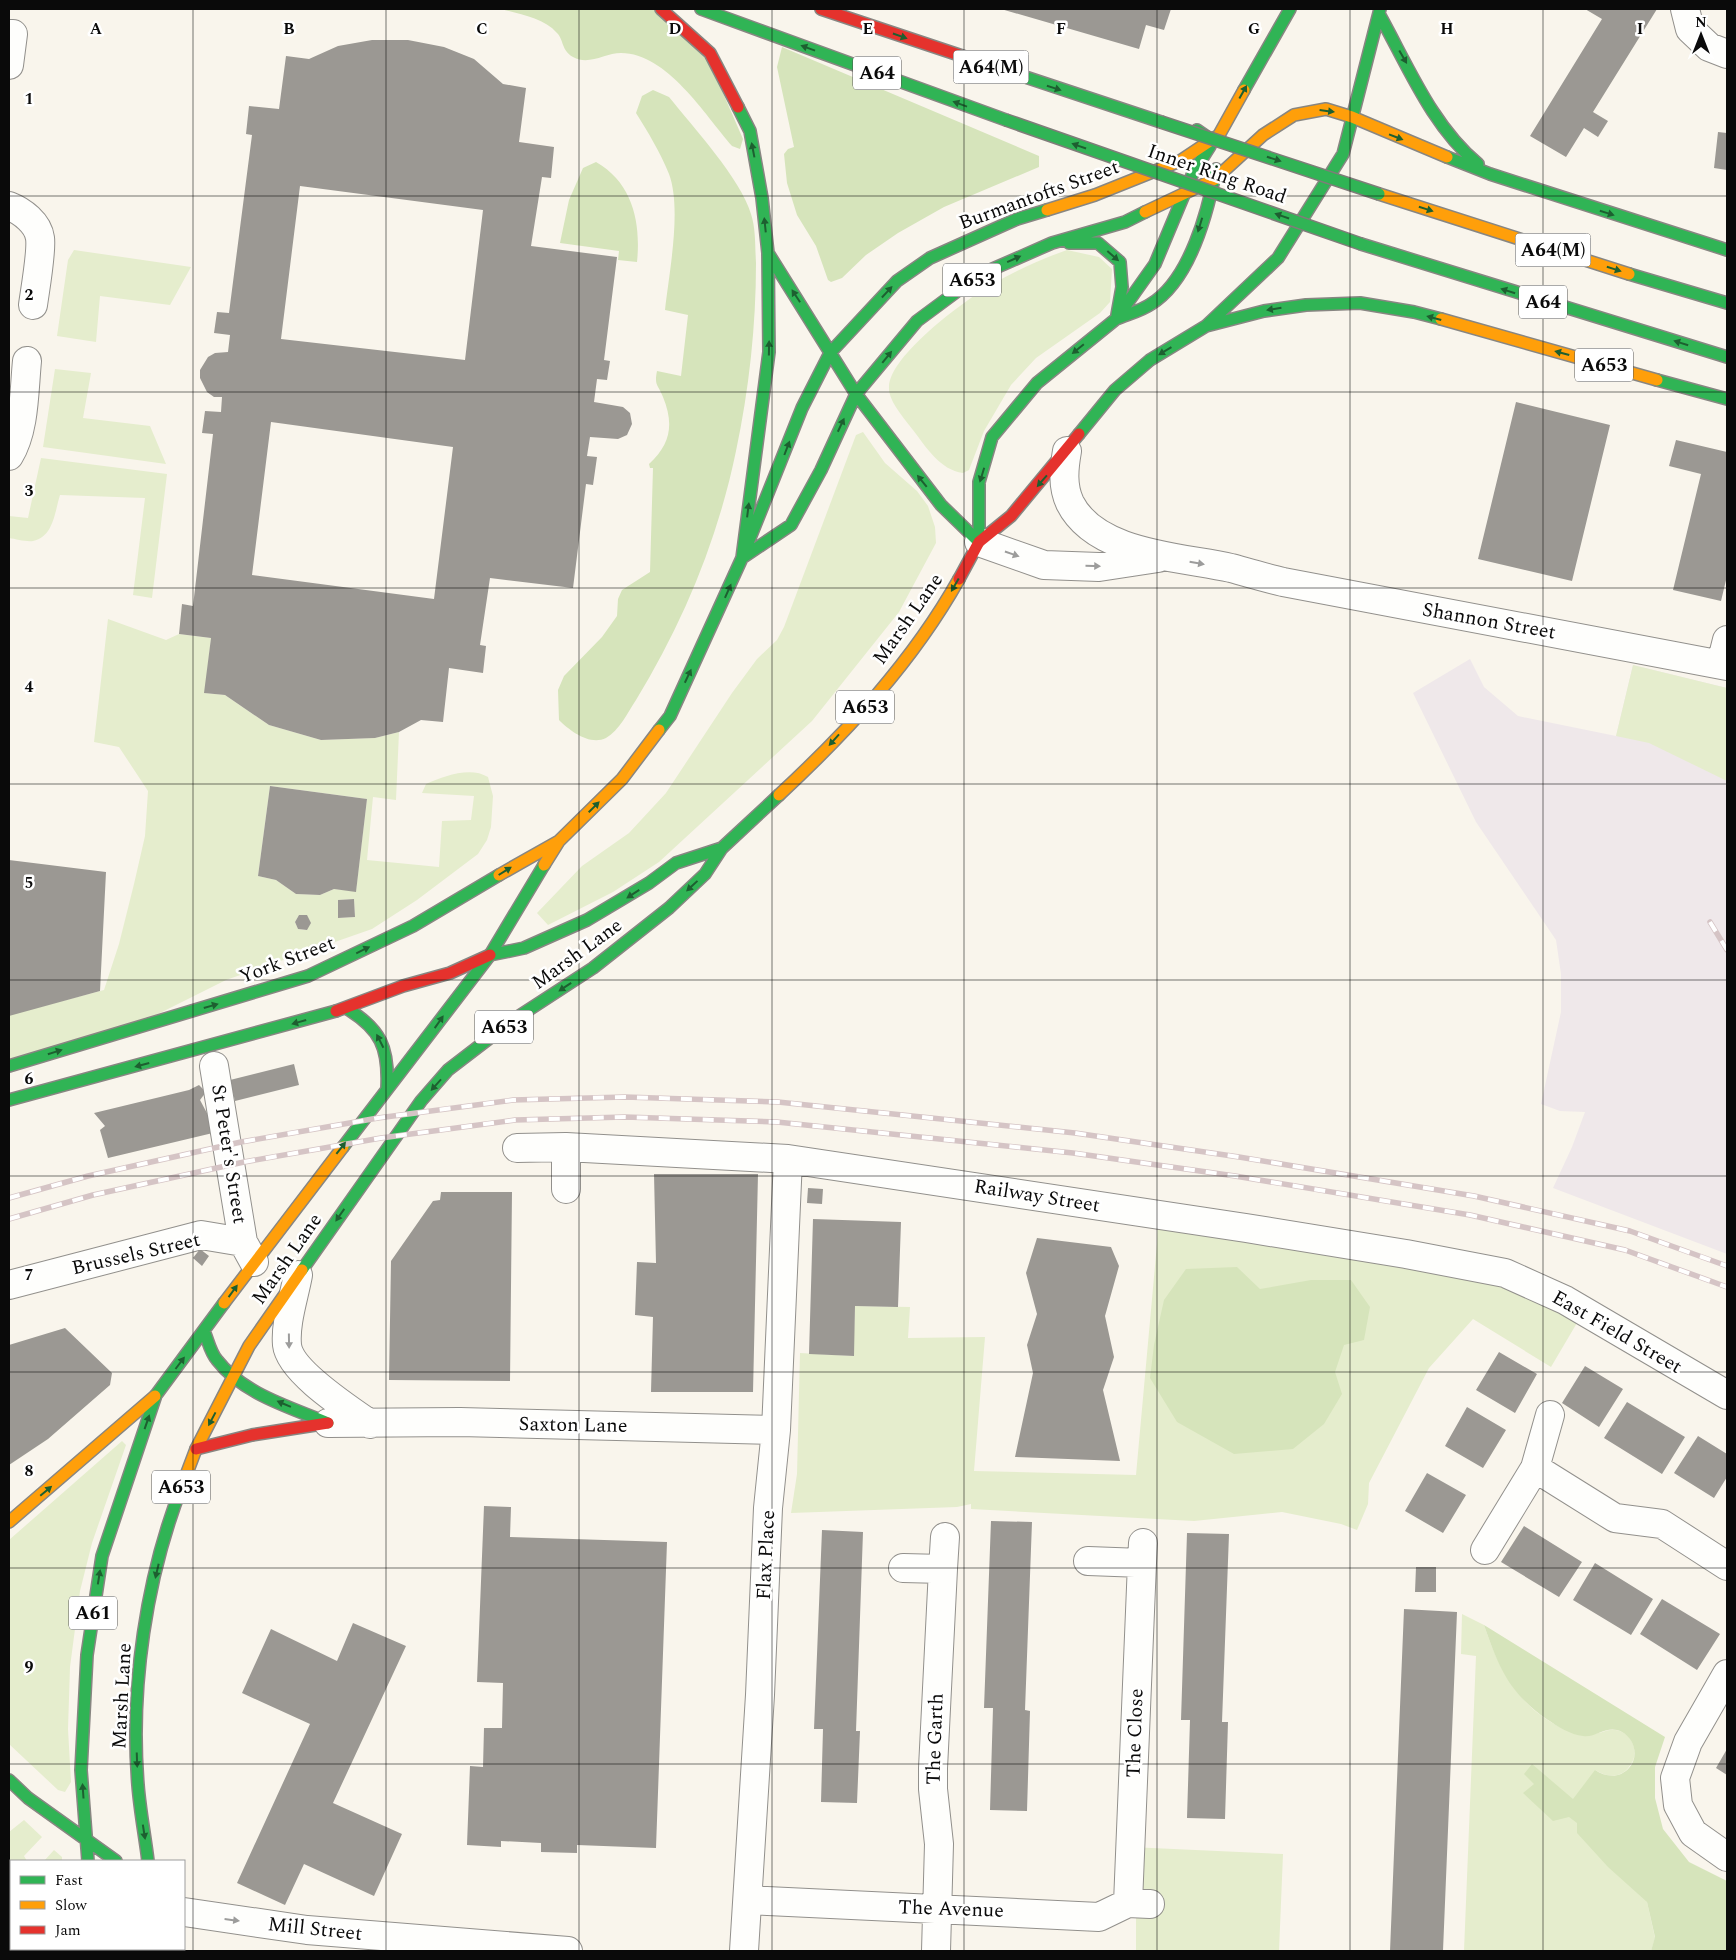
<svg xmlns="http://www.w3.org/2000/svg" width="1736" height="1960" viewBox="0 0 1736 1960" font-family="Spectral,serif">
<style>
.industrial{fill:#efe8ea}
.green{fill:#e5edcd;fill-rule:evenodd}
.forest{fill:#d6e4bb}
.building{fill:#9b9893;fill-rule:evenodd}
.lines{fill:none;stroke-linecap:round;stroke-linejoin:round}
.street-casing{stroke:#92908c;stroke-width:30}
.fast-casing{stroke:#888682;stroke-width:14}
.slow-casing{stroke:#888682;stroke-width:14}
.jam-casing{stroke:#888682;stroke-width:14}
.street{stroke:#fefefc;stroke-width:28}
.fast{stroke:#30b455;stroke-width:11}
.slow{stroke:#ff9f0a;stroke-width:11}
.jam{stroke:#e5322d;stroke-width:11}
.rail-casing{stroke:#d5c4c5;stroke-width:5.5}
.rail{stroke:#fff;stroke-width:4;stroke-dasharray:11;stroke-linecap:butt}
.fast-bridge-casing{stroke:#7f7d79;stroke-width:14;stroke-linecap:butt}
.fast-bridge{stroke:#30b455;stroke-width:11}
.oneway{fill:#1d5f30}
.oneway2{fill:#9c9c9b}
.grid{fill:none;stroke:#0a0a0a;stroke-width:1;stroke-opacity:0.55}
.labels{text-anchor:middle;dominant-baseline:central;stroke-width:5;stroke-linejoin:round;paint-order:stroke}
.shield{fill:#fff;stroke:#545454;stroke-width:1}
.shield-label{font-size:19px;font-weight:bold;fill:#0a0a0a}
.street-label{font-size:20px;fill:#0a0a0a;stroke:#fff}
.grid-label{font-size:16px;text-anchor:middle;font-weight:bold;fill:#0a0a0a;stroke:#fff;stroke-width:5;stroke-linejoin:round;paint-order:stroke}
</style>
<rect width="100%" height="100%" fill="#f9f5ec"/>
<path class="industrial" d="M1470 659 1484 687 1518 716 1616 736 1633 665 1727 688V1254L1553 1188 1572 1147 1585 1112 1560 1111 1541 1104 1561 1012V974L1556 940 1476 822 1413 693Z"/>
<path class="green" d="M74 250 191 267 170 305 100 296 96 342 57 336 68 260Z
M1067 250 1099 257 1112 269 1110 302 1100 313 1036 358 1011 385 984 431 969 470 963 473C940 470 926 447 913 430 905 419 888 401 889 387 890 355 964 301 991 285 1015 271 1041 259 1067 250Z
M55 369 91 373 83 418 150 426 166 464 43 447Z
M863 432 885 463 917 491 928 506 935 527 936 543 899 612 812 721 659 862 613 892 548 925 537 913 582 866 629 833 666 793 732 693 757 659 777 640 784 627 856 435Z
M41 458 167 474 152 598 133 595 145 498 60 495C55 510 54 537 33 541 26 542 16 539 9 538V516L28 518Z
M108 619 166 640 179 634 211 638 205 693 225 695 269 725 321 740 375 738 399 732 396 800 373 797 367 860 439 867 442 821 471 820 474 796 422 793 426 784C443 776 471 766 488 777L493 796 491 827 487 840 478 854 417 900 372 929 226 980 132 1027 9 1065V1015L104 990 119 944 134 884 145 836 148 791 119 747 94 742ZM270 786 367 799 356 891 334 889 320 895 296 894 276 880 258 876ZM354 899 355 917 338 918V900ZM299 915H307L306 930 298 929 295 922Z
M1633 665 1727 688V781L1649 743 1616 736Z
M1158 1214 1406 1254 1584 1311 1551 1367 1473 1319 1429 1368 1369 1483 1368 1504 1357 1530 1341 1524 1282 1512 1194 1521 971 1509V1504L957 1507 791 1513 797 1474 800 1353 853 1356 855 1306 910 1307 908 1338 985 1337 974 1471 1136 1475 1157 1244Z
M122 1441 126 1445 92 1543 80 1591 70 1667 68 1729 71 1782 65 1792 58 1790 9 1744V1540Z
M1462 1614 1484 1625C1498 1666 1515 1703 1556 1725 1565 1730 1579 1731 1589 1733 1601 1736 1609 1725 1622 1732 1635 1738 1639 1756 1629 1767 1620 1779 1606 1777 1595 1770L1647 1902 1655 1938 1651 1951H1464L1476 1656 1461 1654Z
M24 1820 42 1837 24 1856 27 1861H11V1949H41L37 1951H9V1832Z
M1130 1847 1283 1854 1279 1951H1136V1918L1128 1903Z
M54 1850 62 1857V1861H44Z"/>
<path class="forest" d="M501 9H656L710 63 743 139 740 149 732 146C705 115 667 53 621 53 605 53 589 66 573 57 561 50 564 40 557 33 544 18 519 14 501 9Z
M782 47 1039 156V167L944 207 898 233 866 255 842 278 831 282 828 280 816 246 797 215 787 183 784 154 788 149 794 147 777 67Z
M653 90 669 97C693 127 741 179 751 214 756 229 755 248 756 263 756 326 749 390 736 451 718 539 683 623 636 700 628 712 619 731 606 738 590 746 570 731 559 720L558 690 564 676 602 637 617 616 618 599 622 590 650 572 653 468H650L649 464C671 444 674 424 663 397 658 384 654 386 657 371L681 376 688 315 665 310C669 273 682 209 669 174 660 152 648 132 636 113L642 96Z
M596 162C633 183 641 223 637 262L618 260 619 251 560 243 569 200 583 168Z
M1237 1267 1260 1289 1311 1280H1351L1370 1307 1364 1340 1344 1345 1335 1372 1342 1394 1324 1424 1293 1449 1234 1454 1177 1422 1150 1378 1154 1345 1164 1300 1186 1269Z
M1484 1625 1665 1737 1655 1767V1798L1663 1829 1689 1862 1727 1881V1951H1651L1655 1937 1647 1902 1608 1867 1577 1833V1823L1569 1817 1553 1821 1523 1793 1534 1784 1524 1774 1532 1764 1573 1799 1595 1770C1606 1777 1619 1779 1629 1768 1639 1757 1635 1739 1622 1732 1607 1724 1597 1738 1583 1736 1571 1735 1557 1726 1548 1720 1509 1693 1499 1668 1484 1625Z"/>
<path class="building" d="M1001 9H1171L1164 30 1146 25 1139 49Z
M1585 9H1657L1593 112 1608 121 1598 137 1584 128 1566 157 1530 136 1602 19Z
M372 40H408L444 47 474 59 503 84 526 88 519 142 554 147 551 178 542 177 531 246 617 257 604 360 610 361 607 380 597 379 594 402 623 407 630 413 632 424 627 435 618 439 590 437 587 456 597 457 593 485 586 484 573 588 490 578 480 645 486 646 483 673 449 668 443 722 421 720 399 732 375 738 321 740 269 725 225 695 204 693 211 638 179 634 182 604 193 606 213 434 202 433 205 411 221 412 222 397H214L207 392 200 378V370L208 357 215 353 228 352 230 335 214 333 217 312 229 313 252 135 246 134 249 106 279 109 286 56 309 59 338 46ZM300 186 483 210 465 360 281 339ZM271 422 453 447 434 599 252 575Z
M1718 132 1727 133V170L1714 168Z
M1516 402 1610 425 1572 581 1478 559Z
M1676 440 1727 452V576L1721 601 1673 590 1701 474 1669 466Z
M270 786 367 799 356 892 334 889 320 895 296 894 276 880 258 876Z
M9 860 106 872 100 991 9 1016Z
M354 899 355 917 338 918V900Z
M299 915H307L311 923 307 930 298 929 295 922Z
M294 1064 299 1085 235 1101 230 1080Z
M199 1085 206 1092 200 1100 217 1132 108 1158 100 1130 105 1126 94 1113 189 1090Z
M654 1174H758L753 1392H651L653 1317 635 1315 637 1262 656 1263Z
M808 1188 823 1189 822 1204 807 1203Z
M441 1192H512L510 1381 389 1380 391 1261 433 1201 440 1200Z
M813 1219 901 1222 898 1307 855 1306 854 1356 809 1354Z
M1037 1238 1111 1247 1119 1266 1105 1316 1114 1357 1103 1390 1120 1461 1015 1457 1033 1373 1027 1345 1037 1314 1026 1273Z
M200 1249 209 1256 202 1266 193 1258Z
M65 1328 112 1373 110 1385 48 1439 9 1465V1345Z
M1499 1352 1537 1374 1515 1413 1476 1390Z
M1585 1366 1623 1389 1599 1427 1562 1403Z
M1627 1402 1685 1437 1662 1474 1604 1438Z
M1467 1407 1506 1430 1483 1468 1445 1446Z
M1698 1436 1727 1454V1477L1714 1498 1674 1473Z
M1427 1473 1466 1495 1443 1533 1405 1511Z
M484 1506 511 1507 510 1537 667 1542 656 1848 577 1845V1853L541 1852V1843L501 1841V1847L467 1845 470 1766 483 1767 484 1728H502L503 1683 477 1682Z
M991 1521 1032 1522 1025 1710 1030 1711 1027 1811 990 1810 993 1708H984Z
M1524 1526 1582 1562 1559 1597 1501 1562Z
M822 1530 863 1532 856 1731H860L857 1803 821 1802 823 1729H814Z
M1187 1533 1229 1534 1222 1722H1228L1225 1819 1187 1818 1190 1720H1181Z
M1595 1563 1653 1599 1631 1635 1573 1600Z
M1416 1567H1436V1592H1415Z
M1662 1599 1720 1634 1697 1670 1640 1634Z
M1404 1609 1457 1612 1443 1951H1390Z
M353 1623 406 1646 333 1803 402 1834 374 1896 304 1864 285 1905 237 1883 310 1724 242 1693 271 1629 337 1661Z
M1727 1749V1775L1716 1768Z"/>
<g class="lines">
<g class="street-casing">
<path id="street" d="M1685 9 1690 29 1709 47 1727 54
M9 34H13L9 65
M9 206C22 211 38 223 40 238 42 251 35 290 33 305
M1067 451C1064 468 1062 486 1070 503 1096 555 1183 557 1231 568 1249 573 1266 578 1283 582L1727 666
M9 456C25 430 24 391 27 361
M979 542 1044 565 1099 567 1158 558
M1721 664 1727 640
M214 1066 243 1242
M566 1147V1189
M517 1148 566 1147 788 1159 1246 1228 1406 1254 1505 1273 1565 1300 1727 1395
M298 1275C294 1297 285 1323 287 1345 290 1372 349 1409 370 1424
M9 1285 201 1235 243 1242 254 1262
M328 1423 460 1422 776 1430
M1535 1468 1550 1415
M1485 1550 1535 1468 1615 1518 1662 1524 1727 1566
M1088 1561 1142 1563 1143 1543
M903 1568 943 1569 945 1537
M1727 1674 1688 1742 1675 1778 1678 1805 1693 1833 1727 1857
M748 1900 1099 1917 1128 1903 1150 1904
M1128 1903 1142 1563
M184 1912 307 1930 568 1951
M57 1951 61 1949
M744 1951 760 1695 768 1508 776 1430 788 1159
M936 1951 939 1844 933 1789V1768L943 1569"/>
</g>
<g class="fast-casing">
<path id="fast" d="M701 9 1006 120
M1379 14C1408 66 1432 126 1478 164
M989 65 1161 122
M1244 90 1290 9
M1447 157 1490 174 1727 250
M1069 243H1098L1120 262 1122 287 1117 315
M1361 244 1727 357
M768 253 856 394 941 505 979 542
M1629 274 1727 303
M1116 319C1128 314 1141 311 1151 304 1190 280 1208 211 1216 169
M1206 326 1278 258 1343 154 1380 9
M1657 380 1727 399
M1079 434 1115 390 1150 360 1206 326 1264 311 1306 305 1360 303 1414 312 1441 319
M979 542V482L992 437 1037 383 1116 319 1155 264 1193 173 1210 146V139L1197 130
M748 543 802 408 830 353 897 281 930 258 1017 219 1047 210
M742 558 791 525 821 470 856 394 917 321 979 275 1052 243 1125 222 1145 212
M659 730 670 716 742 558 769 352 768 253 762 198 750 131 738 107
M490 955 524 948 587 920 649 883 676 863 722 848
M346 1008C381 1029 389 1048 387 1088
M9 1066 308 976 413 926 499 875
M9 1100 336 1011
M343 1147 490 955 544 865
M302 1270 421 1101 448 1070 513 1020 593 968 669 908 705 874 722 848 779 795
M204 1331C208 1340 210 1352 217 1360 243 1394 290 1407 328 1423
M9 1780 28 1798 116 1861
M88 1861 81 1770 87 1655 102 1556 156 1395 224 1303
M148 1861C145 1836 140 1811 138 1785 130 1688 146 1577 182 1486
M100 1949V1951"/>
</g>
<g class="slow-casing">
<path id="slow" d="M1379 194 1629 274
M1047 210 1095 195 1180 161 1219 135 1244 90
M1145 212 1215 179 1263 135 1294 115 1326 109 1352 117 1447 157
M1441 319 1657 380
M779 795C848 731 913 661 959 579
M544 865 559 841 622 779 659 730
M499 875 559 841
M224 1303 343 1147
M182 1486 196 1449 249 1346 302 1270
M9 1522 155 1396
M163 1949V1951"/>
</g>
<g class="jam-casing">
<path id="jam" d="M661 9 710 53 738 107
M821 9 989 65
M959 579 979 542 1011 516 1079 434
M336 1011 403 986 450 973 490 955
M196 1449 252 1435 328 1423"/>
</g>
<use href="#street" class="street"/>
<use href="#fast" class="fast"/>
<use href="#slow" class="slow"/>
<use href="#jam" class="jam"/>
<g class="rail-casing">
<path id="rail" d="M1710 922 1727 950
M9 1198 88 1176 241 1142 378 1118 513 1100 625 1097 778 1102 1075 1133 1239 1157 1474 1196 1630 1231 1727 1266
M9 1219 93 1195 244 1162 381 1138 515 1120 625 1117 777 1122 1073 1153 1235 1176 1470 1215 1625 1250 1727 1287"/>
</g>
<use href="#rail" class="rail"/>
<g class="fast-bridge-casing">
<path id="fast-bridge" d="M1006 120 1361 244
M1161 122 1379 194"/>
</g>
<use href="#fast-bridge" class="fast-bridge"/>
</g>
<defs><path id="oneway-solid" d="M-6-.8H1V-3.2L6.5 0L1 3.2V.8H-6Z" transform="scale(1.25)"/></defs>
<g class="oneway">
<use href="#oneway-solid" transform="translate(900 36) rotate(19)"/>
<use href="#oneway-solid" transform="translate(808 48) rotate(-160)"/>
<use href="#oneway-solid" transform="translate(1403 57) rotate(60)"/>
<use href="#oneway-solid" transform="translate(1054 88) rotate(18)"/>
<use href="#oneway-solid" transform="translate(1243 92) rotate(-61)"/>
<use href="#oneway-solid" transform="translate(960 104) rotate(-160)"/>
<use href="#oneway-solid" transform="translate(1327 111) rotate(7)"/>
<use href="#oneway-solid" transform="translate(1396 137) rotate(21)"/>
<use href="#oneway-solid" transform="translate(1079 146) rotate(-161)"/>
<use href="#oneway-solid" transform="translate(753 150) rotate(-101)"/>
<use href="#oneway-solid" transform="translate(1274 159) rotate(18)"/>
<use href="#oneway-solid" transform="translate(1426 209) rotate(18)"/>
<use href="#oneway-solid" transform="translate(1607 213) rotate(17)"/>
<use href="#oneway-solid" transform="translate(1282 216) rotate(-161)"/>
<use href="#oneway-solid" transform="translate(765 225) rotate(-96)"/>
<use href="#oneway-solid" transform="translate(1200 225) rotate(107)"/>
<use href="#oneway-solid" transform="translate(1113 256) rotate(41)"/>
<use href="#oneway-solid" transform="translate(1014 259) rotate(-24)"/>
<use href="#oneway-solid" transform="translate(1614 269) rotate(17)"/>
<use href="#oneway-solid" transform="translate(1508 291) rotate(-162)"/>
<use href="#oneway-solid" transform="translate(887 292) rotate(-47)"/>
<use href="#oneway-solid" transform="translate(796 296) rotate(-123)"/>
<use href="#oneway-solid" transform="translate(1274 309) rotate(171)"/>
<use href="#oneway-solid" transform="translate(1434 318) rotate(-165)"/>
<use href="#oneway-solid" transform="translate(1681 343) rotate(-163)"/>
<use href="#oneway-solid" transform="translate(769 348) rotate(-89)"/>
<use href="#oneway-solid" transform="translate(1078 349) rotate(141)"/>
<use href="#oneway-solid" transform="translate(1165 351) rotate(149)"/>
<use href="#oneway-solid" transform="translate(1562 353) rotate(-165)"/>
<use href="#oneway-solid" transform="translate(887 357) rotate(-51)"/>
<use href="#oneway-solid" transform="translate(841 425) rotate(-65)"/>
<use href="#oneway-solid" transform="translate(787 448) rotate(-69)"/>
<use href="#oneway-solid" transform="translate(982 475) rotate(107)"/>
<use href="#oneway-solid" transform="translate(922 481) rotate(-129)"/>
<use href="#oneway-solid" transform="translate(1042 481) rotate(131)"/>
<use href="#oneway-solid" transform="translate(748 510) rotate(-83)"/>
<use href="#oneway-solid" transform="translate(955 585) rotate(120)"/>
<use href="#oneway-solid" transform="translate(728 591) rotate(-66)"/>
<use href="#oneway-solid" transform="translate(688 676) rotate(-65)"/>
<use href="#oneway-solid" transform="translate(834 740) rotate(132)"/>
<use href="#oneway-solid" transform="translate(594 807) rotate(-45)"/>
<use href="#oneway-solid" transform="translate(505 871) rotate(-32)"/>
<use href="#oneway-solid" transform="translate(692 886) rotate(137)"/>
<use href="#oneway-solid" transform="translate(633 894) rotate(147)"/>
<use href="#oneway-solid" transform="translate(363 950) rotate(-26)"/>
<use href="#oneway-solid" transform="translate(565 987) rotate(146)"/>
<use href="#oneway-solid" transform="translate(211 1006) rotate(-16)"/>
<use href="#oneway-solid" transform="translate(299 1022) rotate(164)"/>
<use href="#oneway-solid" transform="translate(439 1022) rotate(-55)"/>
<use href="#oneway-solid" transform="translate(380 1041) rotate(-117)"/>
<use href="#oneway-solid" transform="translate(55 1052) rotate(-17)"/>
<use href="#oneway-solid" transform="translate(142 1065) rotate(165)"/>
<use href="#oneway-solid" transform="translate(436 1085) rotate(132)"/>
<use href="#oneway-solid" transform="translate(341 1148) rotate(-52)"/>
<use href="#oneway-solid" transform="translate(340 1215) rotate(125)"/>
<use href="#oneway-solid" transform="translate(233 1291) rotate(-54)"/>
<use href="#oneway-solid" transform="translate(180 1363) rotate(-53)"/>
<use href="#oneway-solid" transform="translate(284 1404) rotate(-157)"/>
<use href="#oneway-solid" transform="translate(212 1419) rotate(118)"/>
<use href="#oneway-solid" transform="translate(147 1422) rotate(-71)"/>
<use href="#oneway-solid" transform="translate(46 1491) rotate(-40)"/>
<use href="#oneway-solid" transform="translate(157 1571) rotate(103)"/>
<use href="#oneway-solid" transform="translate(99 1577) rotate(-81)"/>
<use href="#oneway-solid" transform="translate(137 1760) rotate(88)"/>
<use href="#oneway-solid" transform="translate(83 1791) rotate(-94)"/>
<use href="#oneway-solid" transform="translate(144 1832) rotate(81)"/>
</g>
<g class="oneway2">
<use href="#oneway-solid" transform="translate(1012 554) rotate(19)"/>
<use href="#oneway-solid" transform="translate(1197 563) rotate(10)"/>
<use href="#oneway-solid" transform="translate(1093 566) rotate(1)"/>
<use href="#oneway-solid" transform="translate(289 1341) rotate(89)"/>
<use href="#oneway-solid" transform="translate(232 1920) rotate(7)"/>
</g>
<path class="grid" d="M193 9V1951M386 9V1951M579 9V1951M772 9V1951M964 9V1951M1157 9V1951M1350 9V1951M1543 9V1951M9 196H1727M9 392H1727M9 588H1727M9 784H1727M9 980H1727M9 1176H1727M9 1372H1727M9 1568H1727M9 1764H1727"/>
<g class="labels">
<g class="shield">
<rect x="953.5" y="50.5" width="75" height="33" rx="4"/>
<rect x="853" y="56.5" width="48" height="33" rx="4"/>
<rect x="1515.5" y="233.5" width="75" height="33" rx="4"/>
<rect x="943" y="263.5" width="58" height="33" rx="4"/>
<rect x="1519" y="285.5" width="48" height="33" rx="4"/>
<rect x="1575" y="348.5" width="58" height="33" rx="4"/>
<rect x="836" y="690.5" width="58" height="33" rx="4"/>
<rect x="475" y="1010.5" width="58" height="33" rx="4"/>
<rect x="152" y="1470.5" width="58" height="33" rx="4"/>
<rect x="69" y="1596.5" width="48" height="33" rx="4"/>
</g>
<g class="shield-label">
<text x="991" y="67">A64(M)</text>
<text x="877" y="73">A64</text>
<text x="1553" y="250">A64(M)</text>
<text x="972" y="280">A653</text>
<text x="1543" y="302">A64</text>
<text x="1604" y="365">A653</text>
<text x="865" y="707">A653</text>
<text x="504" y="1027">A653</text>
<text x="181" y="1487">A653</text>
<text x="93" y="1613">A61</text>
</g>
<g class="street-label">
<text transform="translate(1217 174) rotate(19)">Inner Ring Road</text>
<text transform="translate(1039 195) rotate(-20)">Burmantofts Street</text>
<text transform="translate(908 619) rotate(-55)">Marsh Lane</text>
<text transform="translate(1489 621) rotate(10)">Shannon Street</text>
<text transform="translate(577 954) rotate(-36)">Marsh Lane</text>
<text transform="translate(287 960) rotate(-21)">York Street</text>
<text transform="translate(229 1154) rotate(81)">St Peter's Street</text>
<text transform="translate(1037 1196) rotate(9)">Railway Street</text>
<text transform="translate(136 1254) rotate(-13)">Brussels Street</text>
<text transform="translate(287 1259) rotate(-55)">Marsh Lane</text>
<text transform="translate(1617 1332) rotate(30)">East Field Street</text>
<text transform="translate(573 1425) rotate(1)">Saxton Lane</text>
<text transform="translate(766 1555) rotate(-87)">Flax Place</text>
<text transform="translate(122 1696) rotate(-87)">Marsh Lane</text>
<text transform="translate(1135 1733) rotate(-88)">The Close</text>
<text transform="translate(935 1739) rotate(-88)">The Garth</text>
<text transform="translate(951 1909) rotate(2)">The Avenue</text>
<text transform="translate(315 1929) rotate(6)">Mill Street</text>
</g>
</g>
<g class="grid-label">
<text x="96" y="34">A</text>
<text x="289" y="34">B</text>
<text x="482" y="34">C</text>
<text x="675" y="34">D</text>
<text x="868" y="34">E</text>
<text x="1061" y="34">F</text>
<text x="1254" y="34">G</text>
<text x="1447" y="34">H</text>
<text x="1640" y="34">I</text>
<text x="29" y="104">1</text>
<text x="29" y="300">2</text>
<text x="29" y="496">3</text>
<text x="29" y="692">4</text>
<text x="29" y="888">5</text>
<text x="29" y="1084">6</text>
<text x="29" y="1280">7</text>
<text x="29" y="1476">8</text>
<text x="29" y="1672">9</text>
</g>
<rect width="1736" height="1960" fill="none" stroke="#0a0a0a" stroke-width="20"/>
<rect x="10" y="1860" width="175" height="90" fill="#ffffff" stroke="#9d9d9d"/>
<rect x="20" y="1876" width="25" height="8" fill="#30b455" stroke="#9d9d9d"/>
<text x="55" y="1885" font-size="15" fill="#0a0a0a">Fast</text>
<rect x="20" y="1901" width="25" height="8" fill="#ff9f0a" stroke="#9d9d9d"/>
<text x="55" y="1910" font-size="15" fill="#0a0a0a">Slow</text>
<rect x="20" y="1926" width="25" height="8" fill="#e5322d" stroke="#9d9d9d"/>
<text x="55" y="1935" font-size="15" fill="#0a0a0a">Jam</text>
<g transform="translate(1701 35)" stroke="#ffffff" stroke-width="4" paint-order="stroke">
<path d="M0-4L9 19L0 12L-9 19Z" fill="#0a0a0a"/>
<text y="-8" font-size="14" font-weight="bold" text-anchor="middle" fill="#0a0a0a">N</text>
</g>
</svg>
